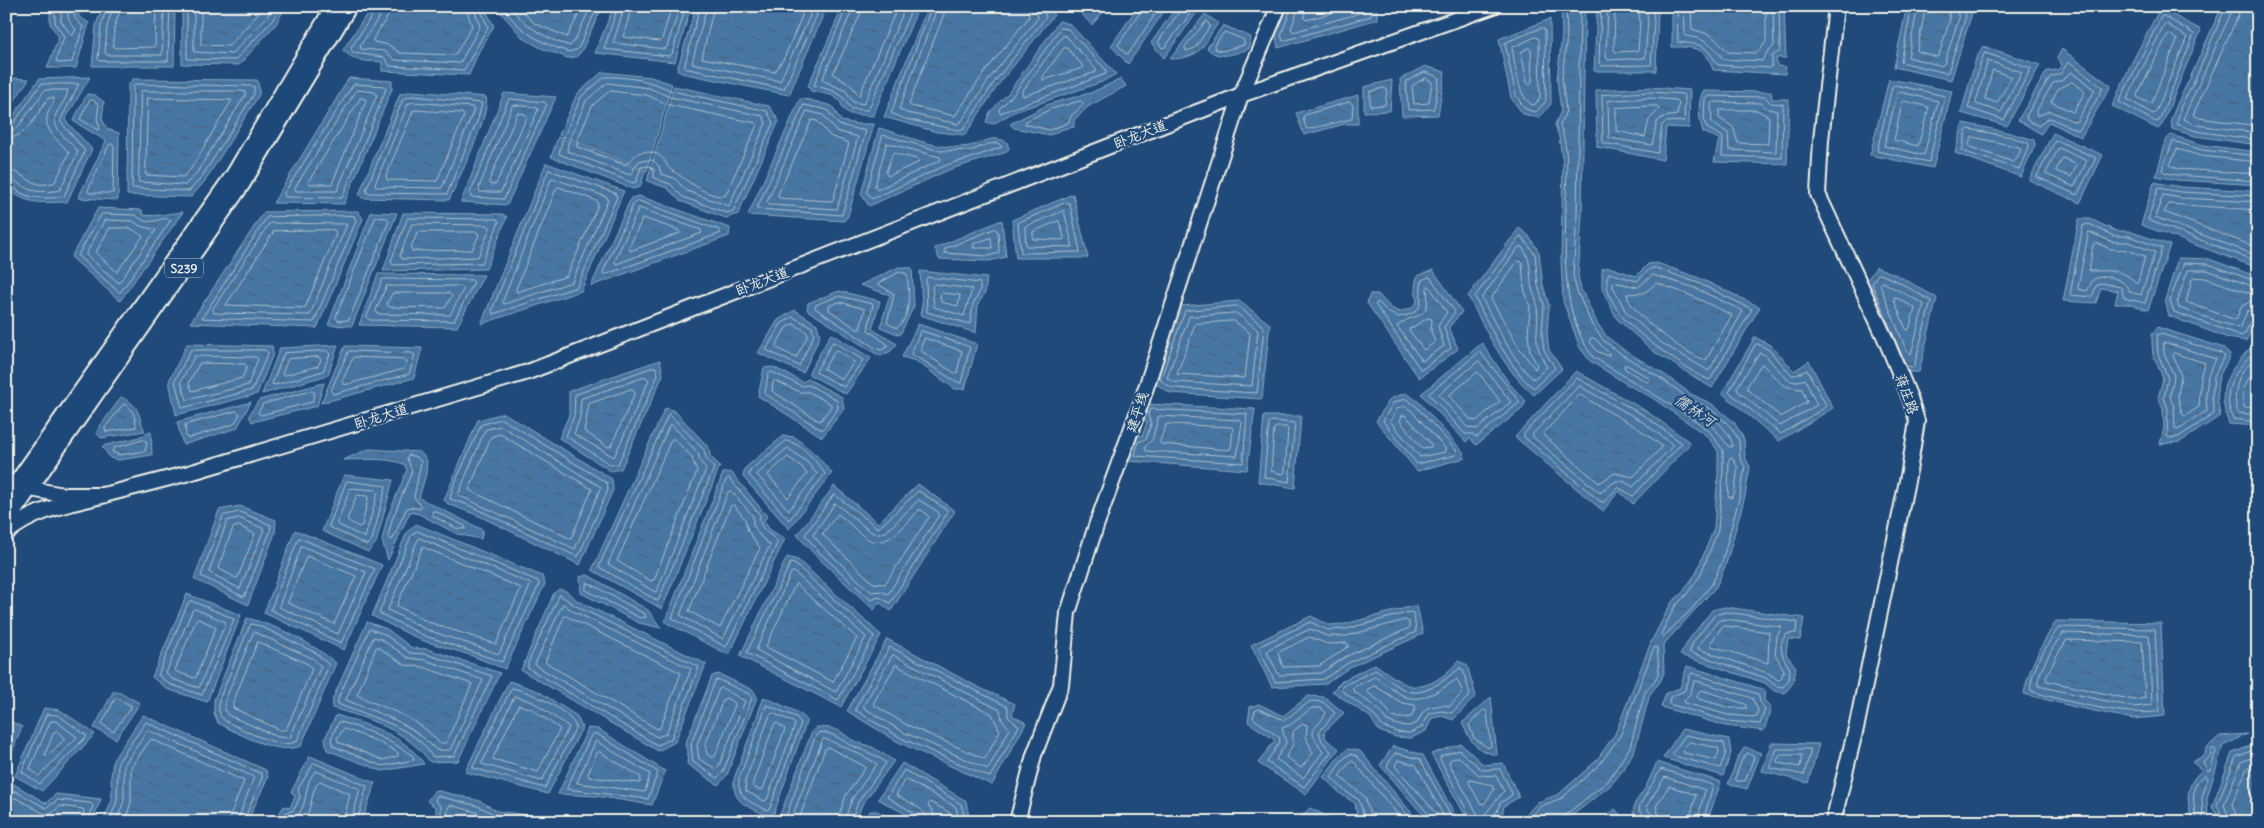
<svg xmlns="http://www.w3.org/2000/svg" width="2264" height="828" viewBox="0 0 2264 828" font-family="Delius,'LXGW WenKai TC',sans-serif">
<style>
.water{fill:url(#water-ripples);stroke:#8ca7bf}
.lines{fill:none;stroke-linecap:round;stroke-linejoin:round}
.shore{stroke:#afc0cc;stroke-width:1}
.secondary-casing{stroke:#f4f1e8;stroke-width:18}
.primary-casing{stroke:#f4f1e8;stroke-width:19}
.secondary{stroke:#1f4a7a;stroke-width:14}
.primary{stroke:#1f4a7a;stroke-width:15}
.labels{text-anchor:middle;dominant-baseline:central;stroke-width:4.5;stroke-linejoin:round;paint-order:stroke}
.shield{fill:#1f4a7a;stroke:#b4bfc7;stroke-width:1}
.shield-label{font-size:12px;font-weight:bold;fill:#f4f1e8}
.street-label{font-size:14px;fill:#f4f1e8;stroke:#1f4a7a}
.water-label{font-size:15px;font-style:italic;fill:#dadfde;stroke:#1f4a7a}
</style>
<defs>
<pattern id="water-ripples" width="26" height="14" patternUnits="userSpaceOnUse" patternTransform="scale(1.25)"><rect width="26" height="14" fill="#4776a3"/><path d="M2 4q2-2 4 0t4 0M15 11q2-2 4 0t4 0" fill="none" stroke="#485f74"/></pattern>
</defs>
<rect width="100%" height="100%" fill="#1f4a7a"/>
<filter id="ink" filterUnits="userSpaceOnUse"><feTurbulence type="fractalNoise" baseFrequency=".02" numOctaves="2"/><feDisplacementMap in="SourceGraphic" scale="10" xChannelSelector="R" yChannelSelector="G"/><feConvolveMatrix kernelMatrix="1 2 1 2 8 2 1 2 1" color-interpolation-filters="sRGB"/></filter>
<g filter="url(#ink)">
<path class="water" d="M50 6H85L78 16 89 23 76 68H47L59 37 50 24Z
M103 6H175L174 66H92L96 25Z
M182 6H286L276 24 239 65 182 64Z
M372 6H483L494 26 479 51 469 75 382 71V62C367 61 354 62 343 50Z
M495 6H603L581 52 576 57 568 58 541 48 523 38Z
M614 6H691L675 62 595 53Z
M696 6H815L825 11 789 95 681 73 677 70Z
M843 6H919L873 116 850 114 843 109 840 101 831 95 811 91 808 86Z
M928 6H1044L1054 15 999 84 965 135 937 132 884 117Z
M1074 6H1108L1092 25Z
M1138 6H1151L1163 13 1128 64 1111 46Z
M1177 6H1190L1198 11 1164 58 1151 43Z
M1288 6H1376L1378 19 1278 48 1276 35Z
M1561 6H1585L1582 215 1578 276 1581 289 1597 323 1607 337 1624 350 1665 375 1691 394 1712 404 1734 422 1744 439 1745 457 1750 467 1745 496 1726 564 1716 587 1663 645 1664 673 1660 682 1650 694 1635 749 1624 769 1611 785 1564 822H1518L1538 802 1559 794 1578 777 1596 761 1615 734 1651 642 1671 603 1683 592 1696 573 1705 551 1714 528 1718 473V451L1707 436 1651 397 1628 385 1590 361 1580 348 1563 301 1561 260 1563 164 1559 137 1555 124 1561 111 1557 79 1562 35Z
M1597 6H1655L1658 9 1656 71H1594Z
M1672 6H1784L1786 58H1776L1777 66 1786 67 1785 74 1713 70C1707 47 1693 47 1672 47Z
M1907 6H1956L1973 10 1951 80 1894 67Z
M2222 6H2258V145L2195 136 2172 129 2171 119 2177 104 2190 78Z
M2160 8 2201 30 2162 125 2158 129 2112 106 2130 66Z
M1205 14 1218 23C1202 47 1202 58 1170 59Z
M1550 19 1551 104 1539 118 1523 114 1511 98 1499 39Z
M1059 21 1070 24 1116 74 1102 82 1014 112 993 124 986 122 990 112 1009 92Z
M1223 25 1251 37 1249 49C1233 54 1219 61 1207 48Z
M1983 46 2040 65 2007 126 1961 113 1976 58Z
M2062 49 2111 86 2081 137 2049 122 2041 134 2018 120 2047 71 2057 70 2062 65 2057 58Z
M1425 66 1445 72 1438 115 1402 116 1400 79Z
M602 72 651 77 672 84 647 171 559 135 577 94Z
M90 77 65 120 92 149 67 202C40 203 28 205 6 188V118L10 120 39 79Z
M12 78 29 79 9 109 6 107V86Z
M349 78 392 81V89L344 204 273 203Z
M133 79 257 80 259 87V95L205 181 191 197 127 195 128 85Z
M1121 79 1126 86 1089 106 1074 120V127L1063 129 1050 135 1014 128 1010 124 1049 104 1090 93Z
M1889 79 1952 91 1933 168 1870 155Z
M1392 80 1390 111 1364 112V87Z
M674 86 769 106 779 121 738 214 726 218 680 201 667 188 647 181Z
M1651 87 1690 90 1689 128 1666 127 1663 160 1597 147 1596 90Z
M412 91 486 97C491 114 458 180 449 200L362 198 359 194 400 94Z
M1703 91 1771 92 1772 99H1789L1787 164 1714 162 1719 139 1703 132C1699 120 1697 103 1703 91Z
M504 93 556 97 507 205 461 202Z
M87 94 95 95 104 102 102 119 107 129 119 133 118 200 78 198 106 141 73 121Z
M1358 95V124H1345L1304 135 1296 113Z
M800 99 810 100 832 106 841 121 857 124H874L848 216 844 221 748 215Z
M1963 123C1987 128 2011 132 2034 140L2035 145 2021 177 1955 153Z
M879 128C909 136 941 153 974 145 987 141 993 135 1007 142L1009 149 1004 153 951 169 869 206 861 194Z
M2053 133 2103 155 2080 203 2029 180Z
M2171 135 2203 145 2258 152V185L2177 180 2156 176 2166 140Z
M558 137 645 172 640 187 633 189 551 157Z
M546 163 624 191 581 291 481 324Z
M2154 182 2181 187 2258 191V268L2141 225Z
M1073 194 1088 258H1016L1012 220Z
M639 196 730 228 729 236 591 286 631 198Z
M98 208 142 210 143 215C157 217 169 213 183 212L120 301 71 257Z
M358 211 363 219 317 328 190 323 264 212Z
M371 212 397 213 352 326 328 325Z
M403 213 502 214 507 217 486 269 383 271Z
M2079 219H2090L2116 231H2129L2170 245 2148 310 2128 304H2115L2118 291 2101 288 2096 303 2063 301Z
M1002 220 1006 257 989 261 939 259 935 248Z
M1519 228 1529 236 1539 252 1543 285 1549 305 1547 334 1549 350 1562 369 1534 395C1504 370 1486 331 1468 296Z
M2178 258 2209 259 2258 277V317L2246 341 2228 338 2169 316 2165 300Z
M1657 263 1699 278 1760 307 1712 388 1653 351 1617 319 1602 289V269L1609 267 1636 276 1648 264Z
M899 267 912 268 914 306 900 335 880 327 890 295 860 285Z
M1876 267 1899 276 1937 298 1919 372H1903L1866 282Z
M1433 270 1462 312 1449 327 1458 349 1419 378 1367 303 1370 294H1378L1391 308 1399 312 1412 308 1417 302 1415 287 1417 276Z
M920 271 987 278 985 293 978 304 976 333 920 315 922 305Z
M378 274 484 275 457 327 359 325Z
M839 291 880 301 872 329 897 344 891 351 881 356 873 352 807 310 808 303Z
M1239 301 1270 324 1262 399 1170 393 1153 382 1181 306Z
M795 310 817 324 820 336 803 373 758 353 778 320Z
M918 324 977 344 965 389H955L916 361 902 357Z
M2157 327 2224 348 2230 354C2228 362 2223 368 2220 375 2215 387 2218 403 2220 416L2180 442 2160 444 2164 428 2163 409 2158 398 2163 378 2153 355 2152 343V334Z
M831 334 871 358 846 394 808 374Z
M1755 337 1772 346 1794 371 1809 361 1833 408 1779 441 1722 393Z
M1482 343 1509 383 1526 401 1522 409 1476 445 1470 438 1466 442 1421 394Z
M187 344 272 346 273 354 257 394 176 415 169 381Z
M338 345 328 375 262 394 280 348Z
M345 346 422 348 414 378 321 403Z
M2250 348 2258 349V426L2229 424C2216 388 2226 375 2250 348Z
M660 360 663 375 621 469 611 471 559 438 569 415V391Z
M773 367 803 382 808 379 842 397 844 409 822 437 758 396 764 368Z
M1576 371 1646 411 1691 443 1633 504 1619 491 1603 511 1515 437Z
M324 383 317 406 252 422 249 415 259 400Z
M1405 393 1418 401 1463 452 1465 458 1417 471 1376 421 1390 399Z
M121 397C142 407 136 412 145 431L101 438 96 432Z
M251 402 237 428 183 445 177 422Z
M1146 404 1255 409 1247 470 1127 461 1135 433 1142 436 1147 422 1141 418Z
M665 408 675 411 709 448 710 456 720 466 662 609 592 570Z
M504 413 612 479 613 490 580 565 477 515 448 504 444 500 478 420Z
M1264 416H1301L1295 488 1258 482Z
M151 432 152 455 119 460 110 458 102 446 136 438Z
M783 436 795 437 816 455 832 473 789 529 743 477 745 468Z
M369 449 420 452 427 460 426 474 419 498 483 530 481 539 457 534 419 514 410 512 388 560 382 541 387 518 407 470 404 464C385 457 363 460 343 460Z
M731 472 767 516 764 521 769 529 785 539 729 655 665 622 723 473Z
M344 475 393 480 376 543 368 552 322 531Z
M918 484 955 511 891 611 879 602 874 610 815 555 797 535 834 486 878 523Z
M240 506 276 520 275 533 248 605 194 579 219 510Z
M416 524 542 576 545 584 505 669 470 655 421 640 372 616 407 532Z
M295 530 382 565 344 650 264 613Z
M787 557 798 560 881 635 841 707 740 656Z
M588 575 648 610 661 628 639 623 581 593 580 577Z
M559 589 566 591 578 601 706 664 675 742 658 751 521 670 554 593Z
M187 594 241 615 207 702 167 689 152 677Z
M1417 605 1423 634 1350 667 1325 684 1272 687 1251 645 1311 616 1329 625 1345 624Z
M1725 607 1804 618 1800 640 1788 639 1786 654 1796 667 1793 683 1785 693 1774 691 1765 683 1680 655 1690 638 1712 610Z
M247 618C278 626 311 642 336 663L301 746C277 756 240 734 218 723L214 713V700Z
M2056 621 2161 623 2165 716 2133 719 2075 707 2024 694C2028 667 2042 645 2056 621Z
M367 622 387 629 412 648 427 649 500 673 458 761 430 762C408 731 368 718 332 708L333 698Z
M887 639 980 688 1015 704 1012 715 1026 723 992 785 898 742 847 711Z
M1458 661 1467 665 1476 696 1453 720 1442 716 1432 718 1426 731 1411 738 1396 737 1379 731 1370 717 1332 691 1342 681 1375 664C1384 670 1402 685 1412 686 1429 689 1448 673 1458 661Z
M1687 666 1765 690 1764 700 1771 708 1764 731 1726 726 1661 707 1666 693 1680 688Z
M719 674 753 690 757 697 727 775 718 785 687 764 688 752 685 745 712 676Z
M509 681 538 691 577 716 582 728 548 794 465 772Z
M114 690 140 703 116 739 94 728Z
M1308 696 1325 697 1344 713 1324 732 1326 739 1339 749 1306 794 1258 763 1275 740 1248 722 1250 707 1259 704 1283 716Z
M764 697 799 713 807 720 774 813 767 816C747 805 732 804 734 779Z
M1491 697 1497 755C1475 751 1471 742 1462 723Z
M44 708 60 710 95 734 42 791 15 776Z
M143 715 266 770 268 777 247 822H103L112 800 111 776 113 760Z
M336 715C368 725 405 735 424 764L382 771 327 750 325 738Z
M6 719 22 727 11 755 6 760Z
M816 727 830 728 840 731 852 740 874 748 894 761 862 805 855 822H779L780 815 811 734Z
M588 728 598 729 665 771 652 805 596 796 558 794Z
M1682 729 1729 739 1731 753 1723 776 1663 758Z
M2247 734 2223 746 2207 798 2208 822H2192C2187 800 2184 786 2202 770L2192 762 2205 755 2206 748 2220 736Z
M1771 743 1819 744 1808 783 1762 771Z
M2258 743V821L2221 822 2212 807 2232 753Z
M1461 744 1484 765 1503 763 1519 797 1504 806 1502 816 1490 822H1469L1431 754Z
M1393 746 1423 755 1459 822H1429L1380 765Z
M1745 747 1761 753 1747 789 1728 784 1738 757Z
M1348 749 1360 751 1419 822H1363L1357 817 1355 803 1342 795 1323 777 1339 756Z
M310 756 375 783 362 822H274L284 806 290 808 295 796 291 792Z
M1657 762 1721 782 1707 822H1644L1633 813 1635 803 1646 787Z
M902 763 966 801 970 822H920L878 799Z
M12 783 46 803 56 794 101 799 92 822H6V793Z
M435 790 480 801 497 811 536 816 534 822H436V808L427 801Z
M1310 808 1338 822H1306L1300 818Z
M1615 809 1627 822 1603 820Z
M870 811H877L897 822H865Z"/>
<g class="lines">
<path class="shore" d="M55 6V23L64 37 56 60 58 63 72 62 83 27 74 17 79 6
M61 6V21L72 36 76 29C68 22 65 16 71 6
M107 6 101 26 98 59 100 61H168L170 6
M113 6 107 27 105 53 107 55H162L164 6
M121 6 114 29 113 45 115 48 155 47 156 6
M187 6V59L235 60 272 21 281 6
M194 6V52L232 54 267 17 273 6
M201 6V45L229 46 265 6
M376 6 375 11 351 48 353 53 384 57 390 66 464 70 488 27 479 6
M383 6 381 14 360 46 361 49 385 51 395 60 460 63 480 26 473 6
M390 6 388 16 373 39 374 42 389 45 400 53 455 55 472 26 465 6
M501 6C521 32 538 42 569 52L578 49 598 6
M509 6C526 27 544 38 570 46L575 40 591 6
M518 6 534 23 567 37 583 6
M618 6 604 49 669 56 672 54 686 6
M625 6 613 43 665 49 667 47 680 6
M632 6 623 37 660 41 662 39 672 6
M700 6 684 68 784 89 817 15 814 6
M707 6 692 63 780 81 810 16 808 6
M714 6 702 58 775 72 785 56 802 16 801 6
M847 6 814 85 833 91 842 96 851 109 868 110 913 6
M854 6 822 80 846 91 853 102 864 104 906 6
M861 6 860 15 833 74 852 86 859 96 898 6
M932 6 891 113 905 119 958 130H963L995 81 1046 17 1041 6
M938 6 899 109 907 113 958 124 963 119 990 78 1038 18 1035 6
M946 6 944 14 909 104 911 106 955 116 984 73 1029 17 1028 6
M1142 6 1141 11 1118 45 1126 54 1129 53 1154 16 1149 6
M1180 6V11L1158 42 1162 48 1165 47 1190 14 1189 6
M1292 6 1281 35 1283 41 1371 16 1372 6
M1299 6 1291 29 1293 32 1364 12 1365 6
M1306 6 1304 18 1306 20 1356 6
M1566 6 1567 36 1562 79 1566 111 1560 125C1570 151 1566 177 1566 205 1565 256 1561 314 1593 357L1689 416 1710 432 1723 450V474L1718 530 1700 576 1686 595 1675 606 1661 634 1663 637 1690 611 1712 584 1722 562 1740 495 1745 467 1740 458 1739 440 1730 426 1709 408 1688 398 1662 379 1621 354 1604 341 1592 325 1577 291 1573 276 1577 215 1580 6
M1601 6 1599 63 1602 66 1651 65 1654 21 1652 6
M1608 6 1606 57 1608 60 1645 58 1648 21 1646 6
M1615 6 1614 50 1616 52 1638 51 1640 21 1638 6
M1677 6 1678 42C1705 45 1704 44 1718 65L1770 68 1772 66V56L1780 51 1779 6
M1684 6 1685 36C1702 38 1714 44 1723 59L1762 61 1768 51 1774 46 1773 6
M1691 6 1692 29 1711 35 1728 52 1757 53 1766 42V6
M1912 6 1901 62 1946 73 1948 72 1966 16 1961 6
M1918 6 1908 57 1942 66 1944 64 1959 18 1955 6
M1926 6 1917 51 1937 57 1939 55 1950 19 1947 6
M2226 6 2195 80 2181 106 2177 124 2196 131 2258 140
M2232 6 2231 13 2183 119 2197 125 2258 133
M2240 6 2238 16 2193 115 2199 118 2258 126
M2164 16 2194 34 2159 121 2156 122 2119 102 2161 17Z
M1207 21 1210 26 1195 48 1186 51 1185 47Z
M2167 24 2187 37 2156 112 2153 114 2127 99 2164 25Z
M1061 28 1068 29 1106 70V74L1000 113 999 109 1013 95Z
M1542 28 1545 30 1546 101 1536 112 1525 109 1516 96 1505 43Z
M1225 32 1244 40V45L1222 51 1215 49 1214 46Z
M2170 34 2177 40 2152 102 2149 103 2138 98 2137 95 2167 36Z
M1063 36H1066L1096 69V72L1023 96 1022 92Z
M1536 37 1539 39 1540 99 1534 105C1518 102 1515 62 1512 48Z
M1064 48H1067L1082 65 1083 68 1043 80V77Z
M1529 48 1531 50 1532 82 1529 84 1527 82 1521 52Z
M1985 53 2031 68 2004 120 1968 108 1981 61Z
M1988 61 2022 72 2001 112 1976 104Z
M2069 62 2103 88 2080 129 2077 130 2050 118 2046 119 2039 126 2027 120 2026 116 2050 77 2060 74Z
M1993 70 2012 77 1997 103 1985 99Z
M1425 72 1439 77 1434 109 1408 110 1406 82Z
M2071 72 2095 90 2077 121 2075 122 2050 111 2037 116 2036 112 2053 83 2063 80Z
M605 77C626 76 653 81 672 91L767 111 773 123 733 211 727 213 683 197 670 184 654 178V170L650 166 641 167 636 182 633 183 559 154 562 141 581 97Z
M1426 78 1432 82 1429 103 1414 104 1412 86Z
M2072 82 2085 92 2073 112 2051 102 2058 89Z
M607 83 649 88 670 97 763 116 766 123 729 206 687 191 674 178 661 174 659 166 653 160 639 161 630 175 567 151 568 144 586 101Z
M135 84 254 86V94L201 178 189 191 132 188 133 87Z
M354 84 384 86 386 89 342 198 285 197 284 194Z
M1895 85 1945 96 1929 162 1877 151 1892 87Z
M1384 88 1387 90 1385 105 1370 106V92Z
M357 90 375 92 377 95 337 191H296L295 188Z
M141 91H244L246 94 196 174 185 185 139 182Z
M610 91 647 95 669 105 756 123 757 125 725 196C707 198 685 178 670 169 667 167 668 166 666 163 661 153 649 150 638 153L625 165 577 147 578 139 592 106Z
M1651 92 1683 94 1685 97 1684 121 1666 122 1662 125 1658 153 1603 143 1602 95Z
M1900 92 1938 101 1924 155 1884 146 1897 94Z
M413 96 482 103 478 119 447 194 367 193 366 190 403 99Z
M1707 96 1765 97 1771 103 1783 104 1782 158 1722 156 1723 137 1707 128 1704 120 1705 98Z
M148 98 232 100 190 170 183 177 146 175Z
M361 98 365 99 366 101 332 184H310L309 181Z
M1651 98 1676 100 1679 103 1677 115 1663 117 1657 122 1652 145 1609 138 1608 101Z
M509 99 545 102 547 104 504 199 471 197 470 194Z
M93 100 99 105 97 119 100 128 98 130 80 119 89 101Z
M1081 101 1084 104 1071 116 1068 123 1049 130 1025 124 1026 121 1051 109Z
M1905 101 1929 107 1918 146 1894 140 1902 103Z
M414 102 472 107 474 110 442 188 376 187 375 184 408 104Z
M1350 102 1353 105 1352 119 1309 129 1306 128 1303 118 1305 115Z
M1713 102 1761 103 1768 109 1777 111 1776 152 1729 150 1728 133 1712 123 1711 104Z
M513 105 536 107 538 110 501 192H480L479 188Z
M804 105 827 110 839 125 866 131 842 215 757 209Z
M1651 106H1657L1659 109 1649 120 1645 137 1616 131V108Z
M414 110 462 113 464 116 437 181 387 180 386 176Z
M1720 110H1757L1769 117 1768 144 1738 143 1733 127 1719 118Z
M807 111 823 115 836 131 858 137 837 209 769 205 767 203Z
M518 113 525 114 527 117 496 184 491 185 489 182Z
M812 120 817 121 830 136 849 143 833 200 831 201 779 198 778 195Z
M6 124 14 123 41 84H79L60 121 85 151 64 196C53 199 35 199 23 194 17 192 14 185 6 184
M1969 129 2011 137 2028 143 2029 146 2019 169 1962 151 1966 131Z
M6 131 13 130 18 127 45 90H68C67 98 61 105 57 112 48 128 70 140 78 152L60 190C50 192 33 193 24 187 17 184 15 178 6 178
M883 135 940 151 973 150 988 144 998 143 1002 147 968 159 949 164 872 199 867 192Z
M1973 137 2019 147 2021 150 2015 161 2013 162 1970 147 1969 144Z
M6 138C27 139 38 112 48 98H54C54 104 49 109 47 116 44 132 61 142 69 153L55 182C31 191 25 171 6 170
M2056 140 2096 158 2077 195 2037 177Z
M887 143 940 157 941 160 877 190 875 187Z
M112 144 114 147 113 193H89L88 190 109 145Z
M2059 148 2087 161 2074 187 2046 174Z
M893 153 917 159 919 162 888 176 886 173Z
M2258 156 2202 150 2173 141 2162 170 2164 172 2177 175 2258 181
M2063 158 2077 165 2071 177 2056 171Z
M2258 162 2201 156 2177 149 2170 165 2178 169 2258 174
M549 170 615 193 617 197 577 287 493 314 492 311Z
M552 178 607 197 608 200 572 282 504 304 503 301Z
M559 187 597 201 598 205 567 276 517 292 516 289 556 189Z
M2258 196 2181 192 2158 188 2148 220 2258 262
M639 201 719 230 721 233 604 275 603 272 634 203Z
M1067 202 1070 204 1080 252 1021 253 1018 223Z
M2258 202 2181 198 2163 195 2155 217 2258 256
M639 208 701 230 702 233 616 264 615 261Z
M2258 210 2169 204 2164 212 2258 248
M1064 211 1073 247 1026 246 1025 227Z
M102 214 136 215C150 230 161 214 171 220L120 293 78 256Z
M354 216 356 221 314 322 202 318 267 217Z
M376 217 387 218 389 221 349 320 338 321 336 317Z
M408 218 497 219 499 222 482 263 393 265 391 262Z
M643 218 678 230 680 233 630 251 629 248Z
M105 220 133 221 140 226 156 230 119 283 86 255Z
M1059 221 1064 237 1063 240 1033 239V232Z
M270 223 347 224 310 315 214 313 213 309Z
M412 224 488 225 490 228 478 257 402 259 400 256Z
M2089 224 2114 236H2129L2162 248 2145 303 2124 298 2121 287 2102 283 2096 286 2092 297 2070 295 2083 226Z
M110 228H130L143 236 117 272 96 253Z
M995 229 998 231 999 253 988 256 944 253 945 249Z
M334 230 336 234 305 308 226 305 274 231Z
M418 232H477L479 235 472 250 412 251 411 248Z
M2089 232 2113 242H2128L2155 252 2141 295 2130 292C2125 279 2105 272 2093 280L2087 291 2078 289Z
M1521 236 1535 254 1538 286 1544 305 1542 334 1544 350 1555 368 1534 388C1514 376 1485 319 1475 297Z
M991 238 992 248H973L974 244Z
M2096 243 2111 249 2127 250 2145 256 2138 282H2135C2122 268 2105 271 2089 271L2093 245Z
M1519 247H1522C1531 259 1530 270 1531 284 1532 292 1537 299 1537 307 1540 335 1530 338 1547 367L1534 379C1519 371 1490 315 1482 298Z
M1518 261 1522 262 1524 288 1530 307 1528 334 1530 352 1537 365 1535 369 1518 346 1491 299Z
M1656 268 1698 283 1752 309 1710 380C1693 375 1631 330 1621 315 1613 304 1602 285 1609 273L1637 281 1650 269Z
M900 272 907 274C909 291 912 316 897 328L887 323 894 294 878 284Z
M1880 274 1897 281 1931 301 1914 367 1906 366 1872 284 1877 275Z
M1653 275 1695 288 1743 311 1709 371 1660 342 1626 312 1613 287V282L1638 287Z
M928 277 980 283V291L973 304 970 324 927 312 926 280Z
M1430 277 1455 312 1444 327 1451 348 1421 370 1375 304 1378 302 1388 312 1398 317C1430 312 1417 301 1422 280Z
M2194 277 2205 278 2255 295 2256 298 2242 306 2236 319H2233L2186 302 2192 279Z
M383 279 472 280 474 282 454 321 369 320 367 317Z
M1883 282 1924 304 1911 354 1907 352 1880 285Z
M2258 282 2208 264 2184 263 2170 300 2174 312 2242 336 2246 332 2252 316 2258 314
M1657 283 1692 296 1732 315 1706 360C1689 357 1627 312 1627 294L1644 293Z
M935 284 972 289 964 316 934 307 932 287Z
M387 286H461L464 288 450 315 378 314 376 311Z
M1429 286 1447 312 1438 326 1444 346 1422 361 1397 326C1416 311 1431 323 1427 288Z
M2258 288 2207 270H2188L2177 301 2179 308 2238 328 2241 327 2247 311 2258 308
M393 293H449L452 296 445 308 389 307 387 304Z
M943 293 960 295 958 306 941 302 940 295Z
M839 296 873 304 868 330 887 344V347L881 350 875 348 815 308 816 305Z
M1895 297 1915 308 1909 330 1906 329 1894 300Z
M840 302 865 309 860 329H857L829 310V306Z
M1238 306 1264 327 1257 393 1172 388 1160 380 1185 311Z
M1236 313 1258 330 1252 386 1174 382 1167 378 1189 317Z
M793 317 812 327 814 335 799 366 766 350 781 324Z
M1428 318 1432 319 1431 331 1435 342 1424 350 1409 330Z
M1234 321 1250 333 1245 378 1177 374 1195 324Z
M793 324 806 331 808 335 796 358 775 347 786 328Z
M922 331 970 347 961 383C955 383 921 358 911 354L920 332Z
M2161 334 2221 353 2224 356 2214 376 2212 396 2214 414 2178 437 2169 438 2167 436 2168 409 2164 398 2168 378 2158 354 2157 335Z
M925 338 962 351 957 373H954L920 350Z
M1591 338H1594L1609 353V356L1598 352 1590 342Z
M833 342 863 360 844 387 816 372Z
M2164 342 2216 359 2208 375 2206 396 2207 411 2178 429 2175 428 2174 407 2170 397 2174 376 2164 353Z
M1758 344 1769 350 1791 375H1796L1807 370 1826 405 1824 408 1781 434 1729 392 1755 345Z
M191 350H265L268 353 252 390 182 408 175 381Z
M836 350 854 362 842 379 824 369Z
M327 351 330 354 323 371 275 385 272 384 284 353Z
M349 351 412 353 415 355 409 374 333 394 331 391Z
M1480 352 1520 402 1477 437 1472 434H1465L1429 394Z
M1760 353 1765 355 1788 380 1795 382 1805 379 1817 405 1780 426 1738 391 1737 388Z
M2174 353 2205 363 2201 374 2199 407 2185 416 2182 414 2178 397 2181 375 2173 356Z
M2258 354H2252C2233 374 2221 391 2233 419L2258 422
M195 356 256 357 258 359 248 385 187 400 181 382Z
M319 357 321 360 318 366 285 375 282 374 288 359Z
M354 357 404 359 407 361 404 369 344 385 342 382Z
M2258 360C2238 364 2231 397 2238 413L2258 415
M1479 361 1511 402 1477 429 1467 427 1439 395Z
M200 363 245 364 247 367 242 378 192 391 189 383Z
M1762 364C1778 378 1778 388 1802 389L1807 402 1781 417 1748 390 1747 387Z
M1627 365 1649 378 1650 381 1647 382 1625 369 1624 366Z
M654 367 657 368 658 375 618 464 611 465 566 436 574 416 575 395Z
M2258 368C2246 380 2240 390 2244 407L2258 408
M772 372 802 386 809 385 837 400 838 408 823 429H820L765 394 768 374Z
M1478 372 1500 401 1476 421 1470 419 1449 396Z
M646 377 649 380 614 457 574 434 580 417 581 399Z
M1577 378 1643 415 1682 443 1633 496 1618 487 1604 502H1601L1524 437V434Z
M776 381 800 392H809L831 404V407L821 420 819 421 772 391 773 382Z
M1579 386 1640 420 1672 444V447L1633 487 1623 481H1616L1600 493 1533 437V434Z
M632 389 635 393 611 446 608 447 584 431 589 404Z
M312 391 315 393 312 402 261 415 258 413 263 404Z
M1580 395 1636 427 1661 445V448L1633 477 1615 473 1599 483 1544 436V433Z
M1406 399 1415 405 1457 451 1456 455 1417 464 1383 421 1393 403Z
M124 404C134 409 135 417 136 427L106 432 105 428Z
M1403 406 1411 410 1445 448V452L1420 457 1390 421 1397 409Z
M1151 409 1247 414 1243 463 1135 456 1138 442 1146 439 1151 424 1148 415Z
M237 411 240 414 234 424 189 438 186 437 185 425Z
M1698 411C1710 412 1734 434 1732 447H1729L1715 429 1698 415Z
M669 414 704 450 706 458 714 468 658 601 599 567Z
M1403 415 1406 416 1431 444V447L1422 448 1400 421Z
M1159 416 1240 420 1242 423 1237 456 1146 451 1145 447 1152 440Z
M502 419 607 483 608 490 578 557 466 504 450 499 453 487 481 425Z
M1271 421 1295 423 1289 482 1264 477 1269 423Z
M1167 424 1232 427 1233 429 1231 448 1228 450 1161 444 1160 441Z
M672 425 698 453 700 461 706 469 657 591 655 592 608 564 669 426Z
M501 426 601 487 575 549 458 495 485 430Z
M1277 427H1286L1288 429 1285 472 1283 474 1271 471 1274 429Z
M500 434 592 489 571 539 469 490 491 437Z
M674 439 691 456 697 471 654 580 651 581 617 561 671 440Z
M144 440 147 443 145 451 119 455 112 452 114 448Z
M786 441C801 443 817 461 825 474L789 520 749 475 750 471Z
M788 448 808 463 817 474 789 510 757 475Z
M409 455 417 457 421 462 414 497 422 507 420 509 410 507 406 509 393 539 390 540 388 537 392 520 412 471 407 458Z
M788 457 803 468 807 474 788 498 768 475Z
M1732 457 1738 468 1734 494 1731 498 1728 496 1729 459Z
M729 478 760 515C758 530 770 533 778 542L726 647 672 618 726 480Z
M347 481 386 486 372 540 367 545 329 527Z
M351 488 376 490 378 492 365 538 337 524Z
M731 491 753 516V525L760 536 770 545 723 639 680 615 728 492Z
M919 491 947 510V513L890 603 879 597 871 600 819 552 805 535 834 494 878 528Z
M358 495 367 496 368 499 362 525 359 527 347 520 356 497Z
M919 500 938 512 939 515 888 594 880 591 871 592 824 548 813 535 835 503 871 532 879 534 887 531Z
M734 505 745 519 748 531 760 548 720 628 689 611 730 507Z
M919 510H922L929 517 885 584 873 583 822 534 838 514C848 521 857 533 868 539 888 550 907 522 919 510Z
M435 511 465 526 466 529H458L433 516 432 512Z
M240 512 271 525 270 532 244 597 201 576 223 516Z
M239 518 264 529 240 589 209 572 227 521Z
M239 526 255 534 238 577 236 578 218 568 233 528Z
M417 531 538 581 539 585 502 662 423 635 379 613 411 536Z
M299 538 375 569 341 643 271 610Z
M419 538 531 584 499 654 425 629 388 610Z
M302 546 366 572 338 634 279 607Z
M423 547 521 588 496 644 428 622 397 606Z
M307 556 356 576 334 624 288 603Z
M791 563 796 565 874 636 838 700 747 653Z
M794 572 866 637 836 692 756 650 791 573Z
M587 582 645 614 646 617 640 618 586 590Z
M796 584 857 638 833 682 766 647Z
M560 595 576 606 699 667 671 739 657 745 528 668V663Z
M192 601 234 619 202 695 169 684 158 675 188 603Z
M563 604 573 611 691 669 666 734 657 737 535 665Z
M195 609 226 622 199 688 172 679 166 673 192 611Z
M1411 612 1414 614 1416 632 1348 663 1324 679 1275 682 1259 649 1260 646 1310 622 1328 630 1346 629Z
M1726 612 1797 622 1796 633 1787 634C1775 645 1784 659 1790 669L1789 680 1783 687 1776 686 1766 678 1689 652 1694 641 1715 615Z
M566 616 681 673 660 728 657 729 545 662 564 617Z
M199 619 216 627 196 677 194 678 177 672 175 670 196 620Z
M1726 619 1782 627 1777 636 1775 654 1784 670 1781 679 1778 680 1768 673 1698 649 1699 645 1718 621Z
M1406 620 1409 622V628L1345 657 1321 673 1279 675 1267 652 1269 649 1310 629 1327 636H1346Z
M251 624 260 626 316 653 329 665 297 741C282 751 245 730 229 723 219 718 218 711 219 700Z
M1726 626 1769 632 1768 663 1711 646V642L1722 627Z
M2059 627 2155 629 2159 711C2132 718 2059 700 2031 691 2028 673 2049 642 2059 627Z
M370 629 384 634 410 653 426 654 492 676 454 756 433 757C429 753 427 748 423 744 401 723 365 716 338 704V699Z
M254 632 312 658 321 666 290 738 278 737 228 715 225 710V701Z
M2063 633 2149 635 2152 705 2133 707 2038 686C2036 674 2055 643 2063 633Z
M374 637 381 639 408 658 425 660 483 680 450 750H436C411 722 379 714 346 700Z
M1310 637 1327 644 1347 643 1349 646 1319 666 1283 667 1278 653Z
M2067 640 2142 642 2145 698 2134 700 2047 681 2046 678 2056 657Z
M258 642 308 664 312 669 286 730H280L233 708V703Z
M378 647 405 665 423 667 472 684 446 743H439C419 717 385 709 357 695L376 648Z
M890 647 1008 707V717L1019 726 990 777 901 738 855 710Z
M893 655 1000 710 1002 720 1010 729 988 769 903 732 864 708V705Z
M896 665 992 714 1000 731 985 759 907 725 874 705V702Z
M1460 668 1463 670 1470 695 1452 713 1442 711 1430 713 1421 728 1410 733 1397 732 1383 727 1373 714 1341 690 1345 685 1375 670C1386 676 1396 687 1408 691 1427 697 1447 677 1460 668Z
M1692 673 1758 694 1760 702 1765 709 1760 724 1727 721 1669 704 1670 697 1684 691Z
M1375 677C1385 683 1395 692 1406 697 1423 703 1443 688 1457 679L1463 692 1450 706 1442 705 1429 707 1423 712 1417 723 1409 726 1398 725 1387 721 1378 709 1353 691V688Z
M719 680 749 694 752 698 723 772 717 778 693 762 691 744 715 681Z
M1697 681 1752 698 1758 710 1756 717 1728 715 1685 703 1684 700 1690 694 1694 682Z
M1375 686 1402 703 1415 705 1416 708 1411 717 1399 718 1391 715 1383 704 1367 692 1368 689Z
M512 688C530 691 569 710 576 727L545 788 473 768Z
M722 688 745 701 718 768 716 769 699 759 697 745 719 689Z
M1702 690 1745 704 1747 708H1730L1699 699 1697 697 1699 692Z
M515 696 533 702 569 727 542 781 482 764Z
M116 698 132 706 113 732 102 724Z
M726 698 734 702 735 705 715 756 712 758 707 754 705 745 723 700Z
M1311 701 1323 702 1335 713 1319 732 1322 741 1331 752 1304 787 1267 762 1279 743 1280 738 1253 718 1255 711 1259 709 1284 720Z
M519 705 530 708 560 729 538 772 493 759Z
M767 705 796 717 801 723 770 808 767 810C751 802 737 799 739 779Z
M1312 708H1321L1326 713C1315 734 1305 725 1323 752L1303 778 1276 759 1286 743 1282 728 1290 725Z
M1484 710 1487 712 1491 746 1488 748 1474 738 1469 725Z
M773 713 793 722 795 725 767 800 764 801 746 791 745 781 770 715Z
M47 714 58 715 87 736 40 784 22 772Z
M51 721H56L77 737 39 776 30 769Z
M341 722C367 730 390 740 413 756L414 760 382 766 333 746 331 739 338 723Z
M777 723 785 729 763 789 760 790 753 787V782L774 725Z
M1303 724 1307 725 1306 737 1313 753 1301 768 1286 757 1293 744V732Z
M344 729C362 735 382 742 398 753V756L383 760 338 742 337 739Z
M57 731 65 739 46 757 45 754 54 732Z
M592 734H597L658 772 648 799 567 789Z
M1686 735 1724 743 1726 753 1720 768 1674 756 1673 753Z
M596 741 650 774 645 792 577 783Z
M1690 742 1718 748 1719 752 1716 760 1684 753 1683 749Z
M1776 749H1811L1804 775 1770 768Z
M2215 749 2216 751 2211 769 2208 771 2203 762 2211 756V750Z
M600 752 641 777 640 783 589 777 588 774 597 753Z
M1748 753 1754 757 1745 781H1737L1735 778 1742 760Z
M1781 755H1802L1800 767 1778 763 1777 761Z
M1459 757 1479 775 1496 776 1504 791 1482 818 1479 817 1449 763 1450 760Z
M1470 780 1492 785 1494 790 1484 804 1480 803 1469 783Z
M6 794 15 791 46 808 58 800 91 803 93 806 88 822
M6 800 16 798 45 814 52 813 60 806 83 809 84 811 82 822
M109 822 117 801 118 762 146 722 262 774V778L243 822
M116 822 124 801V765L148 730 254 777 237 822
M125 822 131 802V767L151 739 244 781 231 813 229 822
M279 822 285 813 294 810 300 797 298 789 314 763 367 786 357 822
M286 822C290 818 295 819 299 814 309 800 303 783 316 771L360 789 351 822
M302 822C315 808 309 790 320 781L350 794 343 822
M441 822V807L435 800 437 796 478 806 496 815 530 822
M447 822 448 808 450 805 476 812 496 822
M784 822 815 737 819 732C833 733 838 738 849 744 862 751 875 753 886 763L858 802 851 822
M790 822 823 739C829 739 872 760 877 764L852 799 844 822
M798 822 825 749 828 747 866 767 846 795 837 822
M921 822 919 816 887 797 904 770 961 804 966 822
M928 822C926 807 907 802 896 795L905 779 956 807 959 822
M935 822 933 812 928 805 930 802 949 812 952 822
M1366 822 1359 800 1345 791 1331 777 1342 760 1350 754 1357 756 1413 822
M1372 822 1365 797 1339 776 1351 761 1354 762 1404 822
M1432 822 1431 817 1387 766 1395 753 1420 759 1454 822
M1438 822 1436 813 1395 766 1398 760 1416 765 1447 822
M1473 822 1440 759 1441 756 1459 750 1482 770 1500 769 1512 793 1511 796 1500 803 1497 812 1491 817 1489 822
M1526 822 1541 806 1562 798 1600 764 1620 736 1654 648 1657 647 1659 672 1655 680 1645 692 1630 747 1608 781 1564 816 1562 822
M1647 822 1646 817 1639 811 1640 805 1661 769 1713 785 1703 822
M1653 822 1652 815 1646 807 1665 777 1705 790 1697 822
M1661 822 1656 806 1669 786 1696 795 1689 822
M2196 822C2195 805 2187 785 2206 775L2208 778 2202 797 2203 822
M2225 822 2217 805 2236 757 2258 748
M2231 822 2224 805 2241 762 2258 755
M2239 822 2232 804 2247 768 2258 763"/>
<g class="secondary-casing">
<path id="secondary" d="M6 481 31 489 63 495H104L189 473 528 372 1241 95 1494 6
M1017 822 1034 755 1061 685 1068 613 1096 526 1141 403 1241 95 1279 6
M1833 822 1857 724 1909 471 1917 421 1910 398 1885 338 1818 194 1821 140 1836 6"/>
</g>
<g class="primary-casing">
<path id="primary" d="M6 498 233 176 334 6
M6 522 242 184 349 6
M6 533C32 510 71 503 104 495"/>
</g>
<use href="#secondary" class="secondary"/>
<use href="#primary" class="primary"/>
</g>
</g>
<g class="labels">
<rect class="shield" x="165" y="258.5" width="38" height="19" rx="4"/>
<g class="shield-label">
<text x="184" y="268">S239</text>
</g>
<g class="street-label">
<text transform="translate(1140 134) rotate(-21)">卧龙大道</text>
<text transform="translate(762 281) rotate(-21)">卧龙大道</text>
<text transform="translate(1907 394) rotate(70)">蒋庄路</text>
<text transform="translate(1137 412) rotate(-71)">建平线</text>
<text transform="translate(381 416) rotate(-17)">卧龙大道</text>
</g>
<g class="water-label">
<text transform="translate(1695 410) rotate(34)">儒林河</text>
</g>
</g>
<rect width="2264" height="828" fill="none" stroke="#1f4a7a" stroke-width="25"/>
<rect x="12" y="12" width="2239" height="803" fill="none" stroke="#f4f1e8" stroke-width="2" filter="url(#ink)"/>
</svg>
